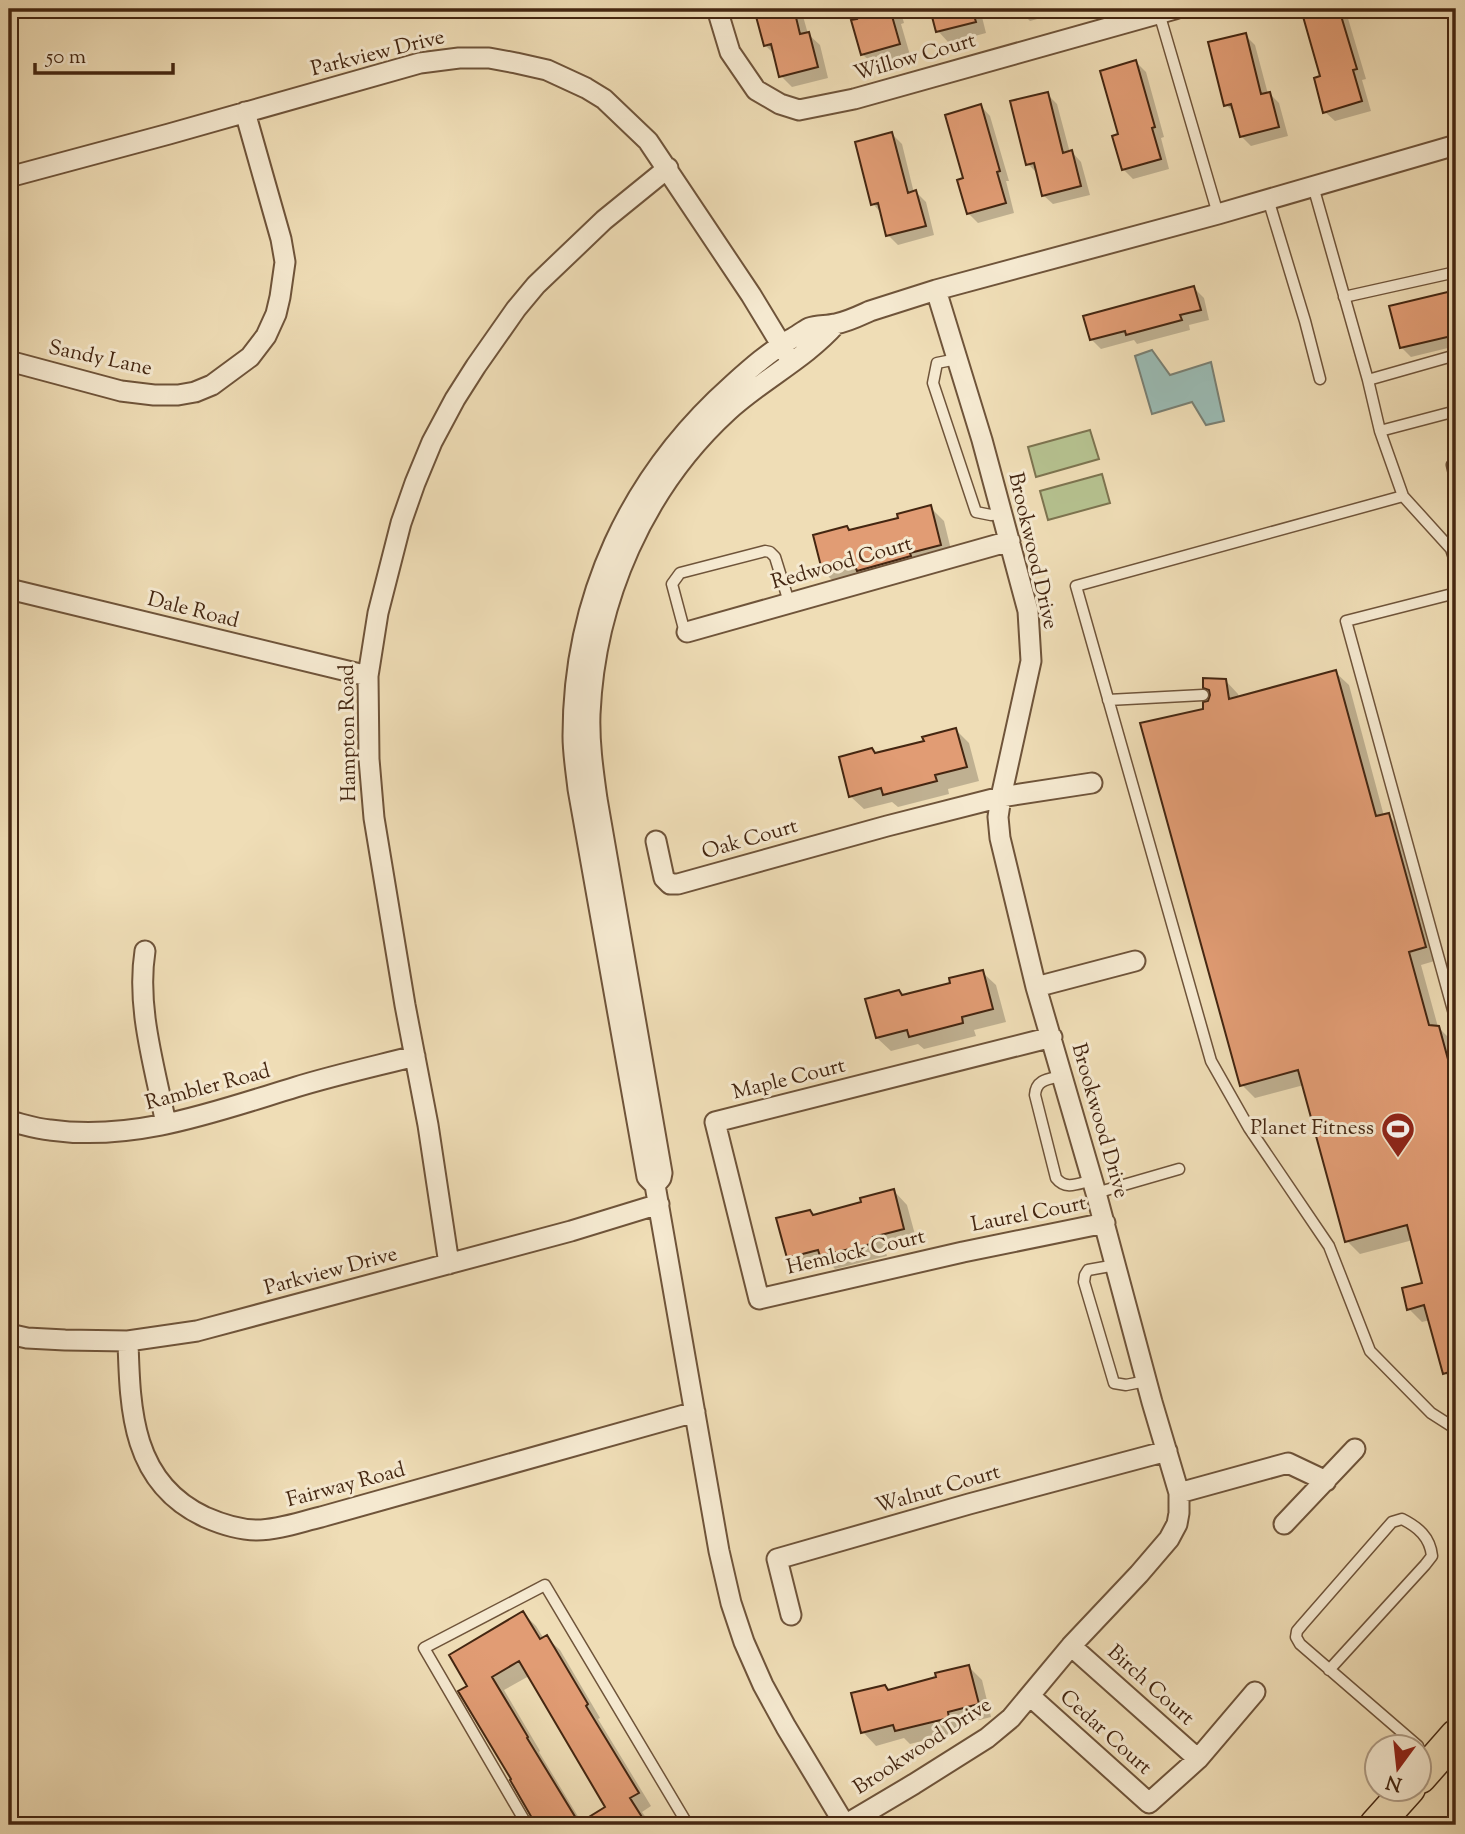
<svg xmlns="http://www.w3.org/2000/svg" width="1465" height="1834" viewBox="0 0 1465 1834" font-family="'Sorts Mill Goudy',serif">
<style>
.green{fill:#b6c290;stroke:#7d7450;stroke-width:2}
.water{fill:#9abbb4;stroke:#787f73;stroke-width:2}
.shadow{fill:#0003;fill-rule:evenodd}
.building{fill:#e19c74;stroke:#442611;stroke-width:2;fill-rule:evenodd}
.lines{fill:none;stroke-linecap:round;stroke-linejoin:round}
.lane-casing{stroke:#6f543a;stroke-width:13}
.street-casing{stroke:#6f543a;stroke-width:23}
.primary-casing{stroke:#442611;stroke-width:35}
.lane{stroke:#f5e9d0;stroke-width:10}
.street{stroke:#f5e9d0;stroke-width:19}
.primary{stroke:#efddb6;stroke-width:32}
.labels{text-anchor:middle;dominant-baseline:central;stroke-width:6;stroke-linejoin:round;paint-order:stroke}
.street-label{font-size:21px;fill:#442611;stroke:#f5e9d0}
.poi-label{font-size:21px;fill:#442611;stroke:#f5e9d0;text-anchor:end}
</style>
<rect width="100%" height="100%" fill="#efddb6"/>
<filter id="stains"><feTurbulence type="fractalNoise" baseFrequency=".00286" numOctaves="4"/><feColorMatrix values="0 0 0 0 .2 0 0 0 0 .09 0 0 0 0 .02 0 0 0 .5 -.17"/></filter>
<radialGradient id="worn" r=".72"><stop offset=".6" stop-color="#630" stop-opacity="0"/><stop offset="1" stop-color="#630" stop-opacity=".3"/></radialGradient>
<path class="green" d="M1090 430 1099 459 1036 477 1028 447Z
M1102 474 1110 503 1048 520 1040 491Z"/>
<path class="water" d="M1152 350 1170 375 1211 362 1224 421 1206 425 1192 402 1152 414 1135 356Z"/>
<path class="shadow" d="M756 9H801L808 34 820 45 828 78 792 87 781 76 775 55 765 45Z
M856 9H900L904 23 901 24 910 55 874 65 862 54 859 20Z
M931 9H980L986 33 949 43 938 31Z
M1018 9H1065L1066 11 1030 21Z
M1323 9H1341L1347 15 1366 79 1362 80 1371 111 1335 121 1325 112 1322 78 1304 14Z
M1245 35 1255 45 1268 94 1269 93 1279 103 1288 136 1251 146 1241 136 1236 114 1226 105Z
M1136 62 1146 72 1164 137 1161 138 1169 169 1133 179 1123 169 1120 136Z
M1047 94 1057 104 1070 153 1072 152 1081 162 1090 195 1053 204 1043 195 1038 174 1028 164Z
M981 106 990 116 1009 181H1006L1014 213 978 223 968 213 965 179Z
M892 134 902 144 914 193 916 192 926 202 934 235 898 245 888 235 882 214 873 204Z
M1194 288 1204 298 1209 320 1189 325 1190 330 1137 344 1134 340 1101 349 1091 339Z
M1456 292V346L1411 357 1401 347 1392 307Z
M930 507 944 521 953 558 838 586 825 573 850 532 900 519Z
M1335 672 1349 685 1384 816 1388 815 1401 828 1438 960 1421 965 1438 1027 1452 1041 1456 1057V1385L1445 1373 1430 1320 1422 1322 1409 1309 1425 1284 1413 1240 1360 1254 1347 1241 1304 1085 1255 1098 1242 1085 1205 711 1212 694 1205 687 1225 680 1238 694 1239 698Z
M956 730 969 743 979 781 948 789 949 794 898 807 892 802 864 809 850 796 876 755 926 742Z
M982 972 996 985 1006 1022 974 1030 976 1036 924 1049 918 1044 891 1051 877 1038 902 996 953 984Z
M894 1191 907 1205 917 1242 885 1250 887 1256 835 1269 830 1263 802 1270 788 1257 863 1204Z
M523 1613 536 1626 544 1639 546 1637 560 1650 600 1718 598 1719 651 1806 642 1812 651 1825H539L512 1781 469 1686ZM529 1676 608 1808 582 1823 539 1752 540 1751 504 1690Z
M968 1666 982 1680 991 1717 960 1725 962 1731 910 1744 904 1738 876 1746 863 1732 888 1691 938 1679Z"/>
<path class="building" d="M754 9H794L800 34 809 32 818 67 779 77 771 44 764 46Z
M854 9H890L900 44 861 55 851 20 857 19Z
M930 9H972L976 22 936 32Z
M1316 9H1339L1357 69 1353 70 1362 101 1323 113 1314 78 1320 76 1302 13Z
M1246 33 1261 94 1270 92 1279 127 1240 137 1231 104 1224 106 1208 42Z
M1136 60 1155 127 1152 128 1161 159 1122 170 1112 136 1118 134 1100 71Z
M1048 92 1063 153 1072 150 1081 186 1042 196 1034 163 1026 165 1010 101Z
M981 104 1000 171 997 172 1006 203 967 214 957 180 963 178 945 115Z
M892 132 908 193 916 190 926 226 886 236 878 203 871 205 855 142Z
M1194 286 1201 310 1180 315 1182 320 1126 335 1125 331 1090 340 1083 316Z
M1456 290V335L1400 348 1389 306Z
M931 505 941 545 910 553 911 556 857 571 855 566 823 574 813 535 847 526 849 530 898 518 897 514Z
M1336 670 1376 816 1389 813 1426 947 1409 952 1429 1025 1439 1026 1456 1089V1370L1443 1374 1424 1305 1407 1310 1402 1288 1422 1283 1407 1225 1345 1242 1298 1070 1240 1086 1140 723 1203 709V702L1208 701 1210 695 1209 690 1203 688V678L1226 679 1229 699Z
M956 728 967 767 935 775 937 781 883 795 881 788 849 797 839 757 872 748 875 753 924 741 922 737Z
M983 970 993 1009 962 1017 963 1023 909 1037 907 1030 876 1038 865 999 899 990 902 995 950 983 949 978Z
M894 1189 904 1229 873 1237 875 1243 820 1256 818 1250 787 1258 776 1218 810 1210 813 1215 861 1202 860 1198Z
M523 1611 540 1639 547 1635 588 1704 586 1706 639 1793 630 1798 647 1825H536L510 1780 511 1779 458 1691 467 1686 449 1655ZM519 1661 605 1807 579 1823 527 1738 528 1737 492 1677Z
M969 1665 979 1704 948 1712 949 1718 895 1731 893 1725 861 1733 851 1693 885 1685 888 1690 936 1677 935 1673Z"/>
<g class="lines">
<g class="lane-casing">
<path id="lane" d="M1159 13 1218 214
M1313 186 1368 380 1380 431 1403 496 1451 549 1456 564
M1268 199 1305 321 1320 379
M1344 297 1456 272
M957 359 937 363 933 383 976 512 991 515 1002 514
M1368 380 1456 355
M1380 431 1456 411
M1456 463 1452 465 1456 483
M1403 496 1076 586 1211 1061 1249 1128 1329 1246 1370 1351 1431 1413 1456 1429
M1456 593 1346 621 1456 1021
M687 632 684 629 672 584 680 573 765 551 770 552 775 557 789 602
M1108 700 1203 695
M1062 1076C1049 1079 1036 1079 1035 1095L1056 1178C1066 1191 1079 1183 1093 1180
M1096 1193 1179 1169
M1116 1265 1088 1270 1085 1275 1084 1282 1114 1383 1126 1385 1146 1381
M1329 1670 1425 1565 1432 1556C1430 1537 1418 1527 1402 1519L1392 1522 1302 1625 1297 1631 1296 1637 1300 1644 1418 1746
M527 1825 424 1648 545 1585 688 1825"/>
</g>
<g class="street-casing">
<path id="street" d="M717 9 730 52 756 90 780 104 799 110 854 99 1175 9
M9 177 169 134 420 63 459 58H489L516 63 547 70 586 88 604 99 648 141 751 295 788 356
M9 361 121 391 154 395H178L195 392 212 385 250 357 266 336 276 314 280 297 285 262 281 239 245 112
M9 589 368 676
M687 632 1010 541
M656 841 664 878 670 884H678L887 826 1001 797 1092 783
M145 951C136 1008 155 1068 166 1124
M1036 987 1135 961
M1052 1037 715 1122 759 1299 963 1252 1105 1223
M9 1121C22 1124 37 1129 50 1130 135 1142 217 1111 296 1087 335 1075 376 1066 415 1056
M655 1185 661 1178 662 1173 597 799C593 770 589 742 590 714 595 600 644 488 728 411 763 379 805 359 836 324
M449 1264 428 1125 405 1005 374 818 369 759 368 676 378 613 401 523 415 483 432 442 455 399 476 366 516 309 536 285 604 220 668 168
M9 1334 27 1338 65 1340 128 1341 197 1331 571 1231 659 1204
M128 1341C130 1411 132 1483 205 1517 221 1524 239 1530 257 1530 278 1530 300 1522 321 1517L695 1412
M1179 1493 1288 1463 1326 1481
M1284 1524 1355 1449
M791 1615 777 1559 969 1504 1167 1451
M1071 1646 1198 1759
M1030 1696 1149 1803 1198 1759 1255 1692
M845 1825 786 1727 763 1685 744 1642 731 1603 719 1551 655 1185 647 1177 578 789C576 771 573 753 573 736 573 598 630 476 732 385 751 368 769 352 791 339 797 336 803 331 809 328 817 325 827 326 835 324 847 322 859 316 870 311 892 304 914 297 936 290L1218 214 1456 145
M845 1825 914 1784 987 1738 1011 1718 1071 1646 1139 1574 1169 1539 1177 1524 1179 1513V1493L1152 1402 1096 1193 1036 987 1000 838 998 817 1001 797 1031 661 1028 611 982 440 936 290"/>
</g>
<g class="primary-casing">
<path id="primary" d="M1420 1777 1456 1736
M1376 1825 1409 1788"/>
</g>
<use href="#lane" class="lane"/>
<use href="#street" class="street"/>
<use href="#primary" class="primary"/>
</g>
<defs>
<g id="stadium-pin" transform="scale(1.75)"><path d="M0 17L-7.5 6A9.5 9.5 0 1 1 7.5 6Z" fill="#8f2418" stroke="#f5e9d0"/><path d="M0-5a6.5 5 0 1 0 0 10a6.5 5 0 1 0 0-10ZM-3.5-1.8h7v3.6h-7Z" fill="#fff"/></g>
</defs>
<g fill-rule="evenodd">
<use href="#stadium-pin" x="1398" y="1129"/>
</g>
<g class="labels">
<g class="street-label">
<text transform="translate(378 54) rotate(-14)">Parkview Drive</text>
<text transform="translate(915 58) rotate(-16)">Willow Court</text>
<text transform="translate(100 359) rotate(12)">Sandy Lane</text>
<text transform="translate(1032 551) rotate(77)">Brookwood Drive</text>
<text transform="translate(842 564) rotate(-16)">Redwood Court</text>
<text transform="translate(193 611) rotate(14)">Dale Road</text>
<text transform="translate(349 733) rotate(-91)">Hampton Road</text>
<text transform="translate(750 840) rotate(-16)">Oak Court</text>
<text transform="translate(789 1080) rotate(-14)">Maple Court</text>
<text transform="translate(208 1088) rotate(-15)">Rambler Road</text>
<text transform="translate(1099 1121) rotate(74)">Brookwood Drive</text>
<text transform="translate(1029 1215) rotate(-11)">Laurel Court</text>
<text transform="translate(856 1253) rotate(-13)">Hemlock Court</text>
<text transform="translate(331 1272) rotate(-15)">Parkview Drive</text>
<text transform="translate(346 1486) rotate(-15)">Fairway Road</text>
<text transform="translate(938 1490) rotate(-16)">Walnut Court</text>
<text transform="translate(1150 1686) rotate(42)">Birch Court</text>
<text transform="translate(1105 1733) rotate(42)">Cedar Court</text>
<text transform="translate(923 1747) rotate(-33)">Brookwood Drive</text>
</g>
<g class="poi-label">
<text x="1374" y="1129">Planet Fitness</text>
</g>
</g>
<rect width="1465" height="1834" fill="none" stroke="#efddb6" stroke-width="35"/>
<rect x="10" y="10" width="1444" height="1813" fill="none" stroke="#442611" stroke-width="3.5"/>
<rect x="18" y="18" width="1430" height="1799" fill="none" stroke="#442611" stroke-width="2"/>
<g transform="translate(1398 1768) rotate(195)"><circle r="33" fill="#f5e9d0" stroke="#ae9b84" stroke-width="2"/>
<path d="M0-5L12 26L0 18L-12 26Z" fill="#8f2418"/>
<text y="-10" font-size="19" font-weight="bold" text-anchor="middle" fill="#442611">N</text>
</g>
<path d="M35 63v10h138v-10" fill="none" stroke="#442611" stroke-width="3.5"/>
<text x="46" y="63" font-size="21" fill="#442611" stroke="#f5e9d0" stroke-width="5" paint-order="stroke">50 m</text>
<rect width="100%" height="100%" filter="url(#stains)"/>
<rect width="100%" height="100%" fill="url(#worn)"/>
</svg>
